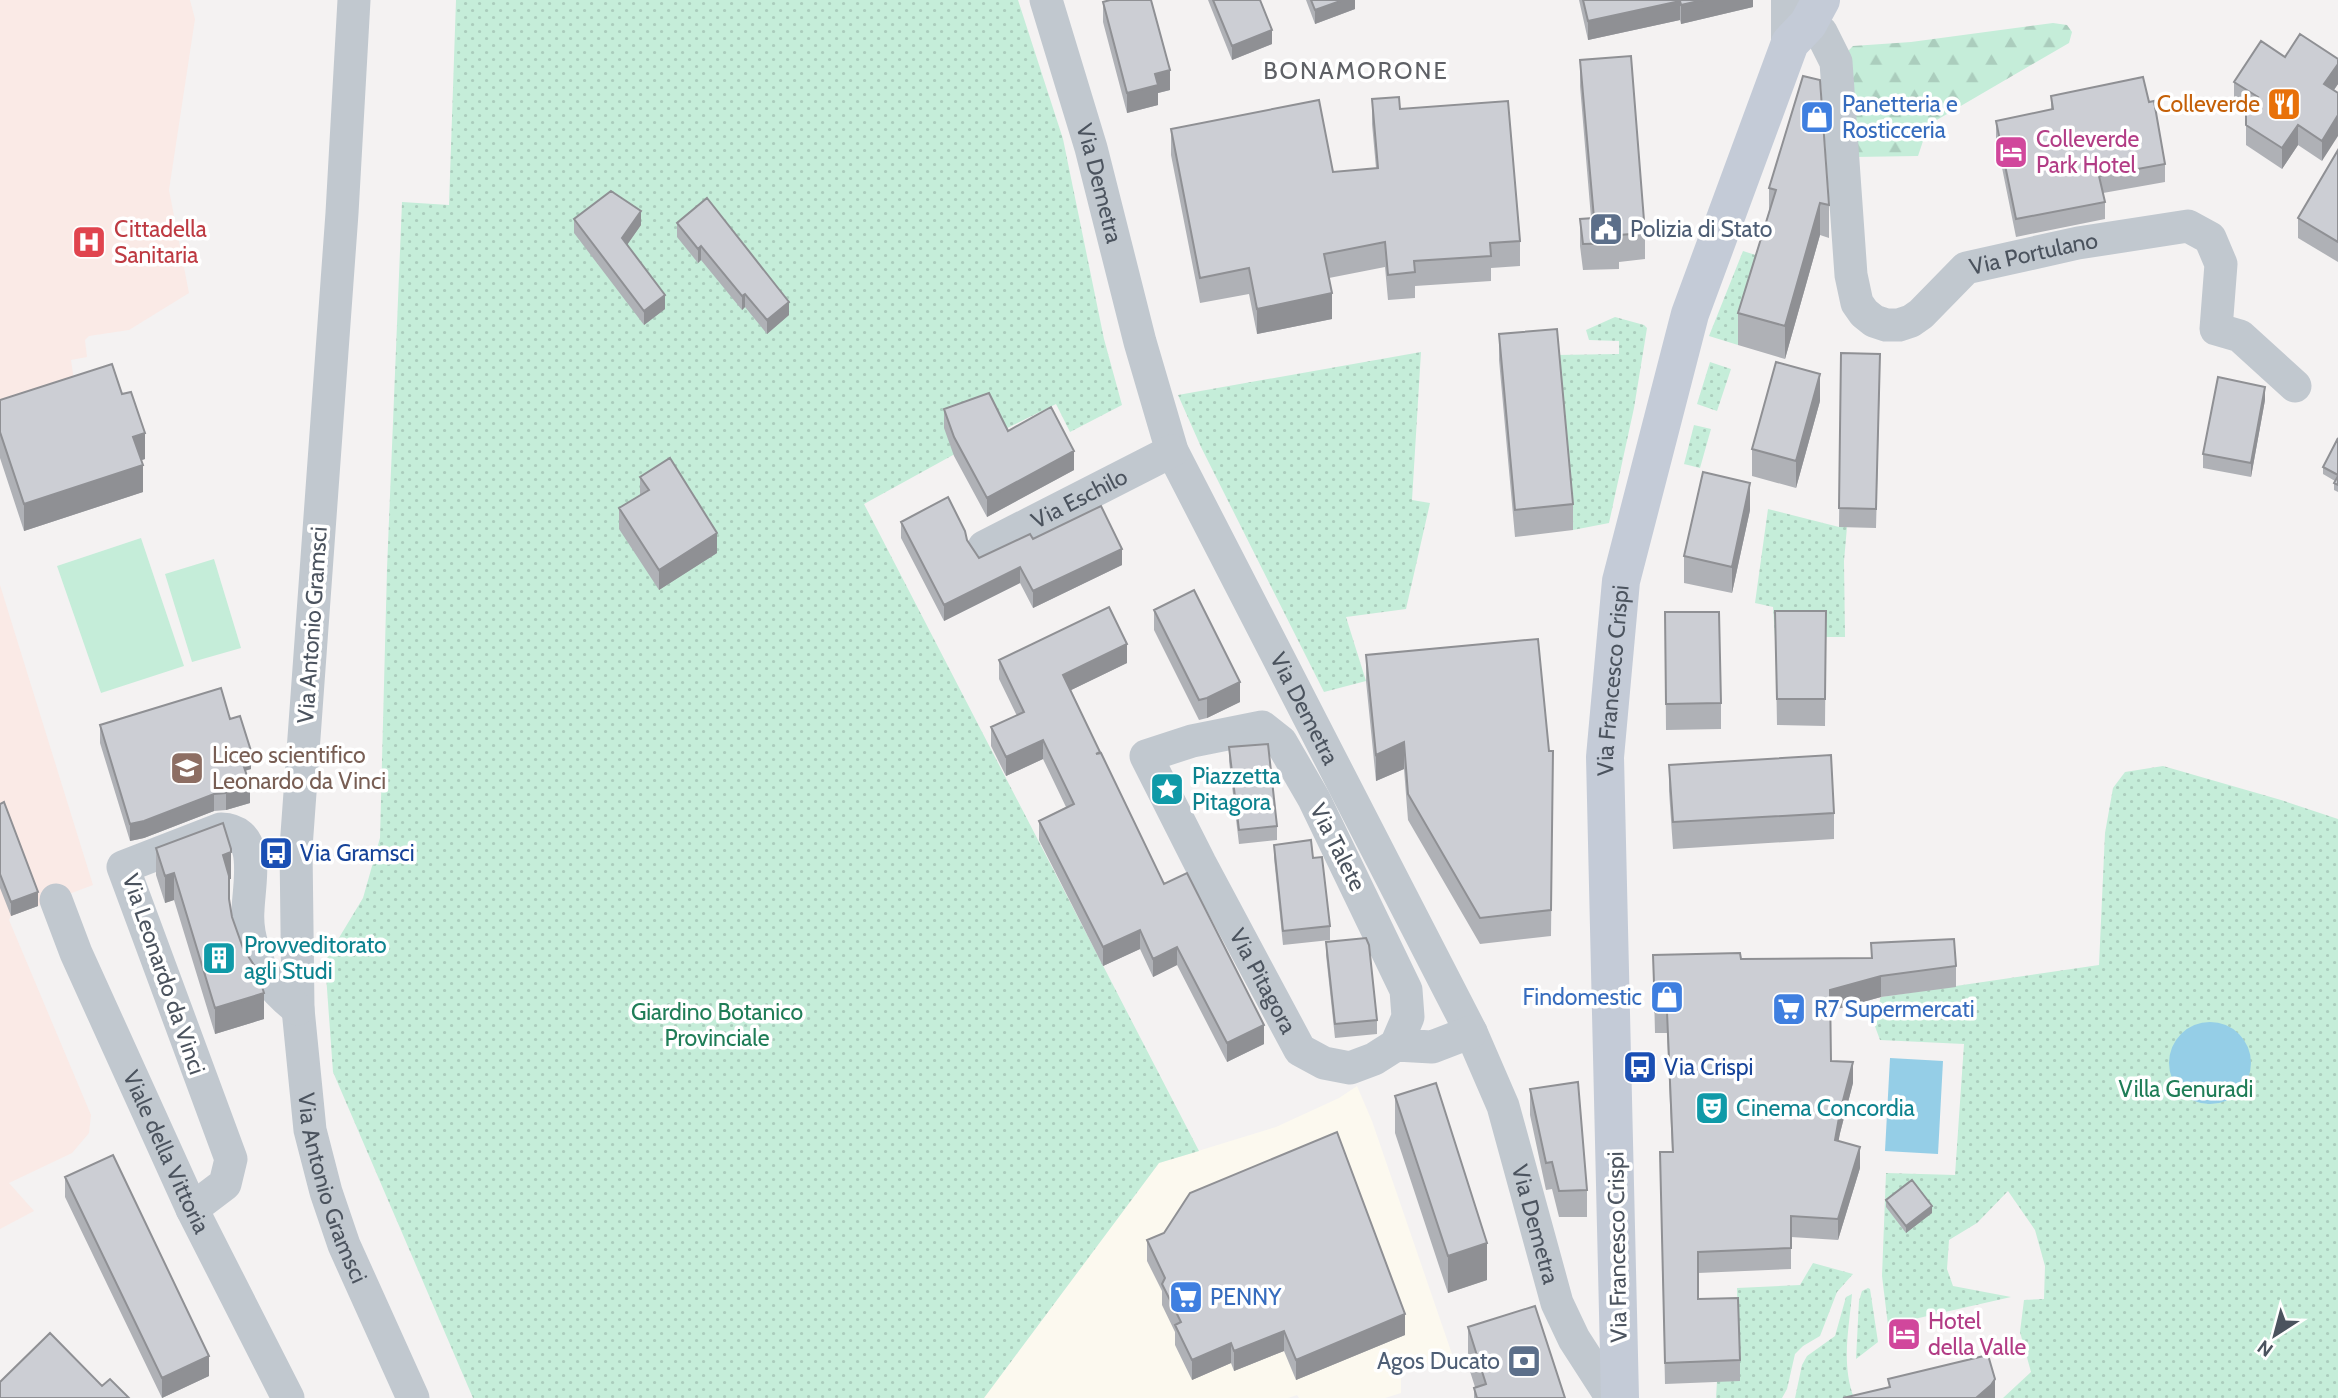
<svg xmlns="http://www.w3.org/2000/svg" width="2338" height="1398" viewBox="0 0 2338 1398" font-family="Cabin,sans-serif">
<style>
.commercial{fill:#fcf9ef}
.medical{fill:#faeae6}
.green{fill:url(#green-dots)}
.forest{fill:url(#forest-firs)}
.pitch{fill:#c5edd9}
.water{fill:#95cee7}
.lines{fill:none;stroke-linecap:round;stroke-linejoin:round}
.minor{stroke:#c1c8cf;stroke-width:33}
.tertiary{stroke:#c1c8cf;stroke-width:38}
.secondary{stroke:#c4cbd7;stroke-width:38}
.wall{fill:#afb1b6}
.shaded-wall{fill:#8f9094}
.building{fill:#ccced4;stroke:#8f9094;stroke-width:2}
.labels{text-anchor:middle;dominant-baseline:central;stroke-width:7;stroke-linejoin:round;paint-order:stroke}
.shop-label{font-size:23px;fill:#366cbe;stroke:#fff;text-anchor:start}
.food-label{font-size:23px;fill:#c56008;stroke:#fff;text-anchor:end}
.hotel-label{font-size:23px;fill:#b23c85;stroke:#fff;text-anchor:start}
.street-label{font-size:23px;fill:#4b535e;stroke:#fff}
.health-label{font-size:23px;fill:#be3a42;stroke:#fff;text-anchor:start}
.service-label{font-size:23px;fill:#4e5e75;stroke:#fff;text-anchor:start}
.education-label{font-size:23px;fill:#785e54;stroke:#fff;text-anchor:start}
.culture-label{font-size:23px;fill:#0d838f;stroke:#fff;text-anchor:start}
.transit-label{font-size:23px;fill:#164399;stroke:#fff;text-anchor:start}
.park-label{font-size:23px;fill:#1f7d57;stroke:#fff}
.neighbourhood-label{font-size:24px;letter-spacing:2px;fill:#5f6166;stroke:#fff}
</style>
<defs>
<pattern id="green-dots" width="8" height="8" patternUnits="userSpaceOnUse" patternTransform="scale(1.75)"><rect width="8" height="8" fill="#c5edd9"/><path d="M2 2h.1M6 6h.1" fill="none" stroke="#abcdbd" stroke-width="1.8" stroke-linecap="round"/></pattern>
<pattern id="forest-firs" width="22" height="20" patternUnits="userSpaceOnUse" patternTransform="scale(1.75)"><rect width="22" height="20" fill="#c5edd9"/><path d="M5 1l3.5 6h-7zM16 11l3.5 6h-7z" fill="#abcdbd"/></pattern>
</defs>
<rect width="100%" height="100%" fill="#f4f2f2"/>
<path class="commercial" d="M1357 1086 1372 1121 1453 1357 1401 1369V1393L1385 1398H1299L1297 1395 1288 1398H984L1159 1163 1276 1127 1339 1098Z"/>
<path class="medical" d="M0 0H190L195 19 169 190 189 293 129 330 89 336 85 340 87 357 71 360 74 381 0 414Z
M0 585 93 885 11 916 9 920 91 1115 89 1133 72 1153 9 1183 34 1211 0 1229Z"/>
<path class="green" d="M456 0H1018L1063 139 1104 339 1122 405 1070 432 1056 404 953 455 864 504 1199 1151 1159 1163 984 1398H473L333 1072 325 961 363 898 380 838 387 569 402 202 449 205Z
M1743 251 1765 258 1738 345 1709 336Z
M1615 317 1644 325 1647 328 1634 408 1609 523 1573 530 1557 355 1619 354V341L1589 340 1586 330Z
M1421 352 1412 500 1430 503 1406 609 1346 617 1366 681 1324 692 1201 447 1178 395Z
M1710 362 1731 369 1717 411 1697 404Z
M1694 425 1711 429 1700 468 1684 464Z
M1768 509 1839 527H1847L1844 561 1845 637H1775L1773 607 1755 603Z
M2163 766 2281 800 2338 819V1398H2003L2031 1372 2020 1332 2024 1300 2044 1299 2045 1266 2035 1230 2008 1191 1977 1223 1949 1240 1947 1269 1953 1286 2011 1297 1888 1325 1882 1276 1886 1173 1955 1175 1964 1044 1880 1040 1873 1021 1881 997 2099 965 2105 833 2113 788 2125 772Z
M1813 1263 1853 1274 1837 1292 1820 1336 1803 1346 1795 1354 1787 1389 1782 1398H1716L1717 1381 1739 1380 1737 1288 1800 1285Z
M1868 1288 1870 1289 1878 1342 1856 1359 1859 1301 1862 1291Z
M1852 1294C1849 1329 1841 1364 1854 1398H1795L1802 1365 1807 1356 1835 1336 1846 1297Z"/>
<path class="forest" d="M2053 23 2067 25 2072 32 2069 43 1935 121 1924 138 1918 156 1854 157 1846 53 1853 46 1911 42Z"/>
<path class="pitch" d="M141 538 184 666 101 693 57 566Z
M214 559 241 648 192 662 165 574Z"/>
<path class="water" d="M2169 1063a41 41 0 1 1 82 0a41 41 0 1 1-82 0Z
M1890 1058 1943 1061 1938 1154 1885 1151Z"/>
<g class="lines">
<g class="minor">
<path id="s1" d="M354 0 342 213 296 848 298 1009 310 1130 326 1192 344 1245 413 1398"/>
<path id="s2" d="M1046 0 1091 148 1140 342 1172 451 1471 1032 1503 1106 1557 1303 1574 1339 1612 1398"/>
<path id="s3" d="M1808 24 1821 32 1836 62 1851 275 1857 303 1864 313 1874 321 1886 325H1899L1911 321 1921 314 1966 268 2078 243 2188 226 2210 238 2221 264 2216 329 2240 336 2295 386"/>
<path id="s4" d="M984 547 1172 451"/>
<path id="s5" d="M56 900 76 953 192 1209 288 1398"/>
<path id="s6" d="M1396 1045 1408 1017 1406 990 1314 799 1281 742 1262 727 1192 741 1146 756 1200 863 1300 1050 1324 1063 1350 1068 1374 1059 1396 1045 1432 1047 1471 1032"/>
<path d="M192 1209 225 1184 231 1159 123 867 221 829C262 830 249 882 248 910 247 923 249 936 253 948 260 974 277 993 298 1009"/>
</g>
<path class="tertiary" d="M1790 43V0"/>
<path class="secondary" id="s7" d="M1620 1398 1605 757 1621 581 1690 314 1790 43 1808 24 1821 0"/>
</g>
<path class="wall" d="M1208 0H1260L1272 44 1232 60Z
M1306 0H1355V9L1315 24Z
M1579 0H1753V7L1681 24 1680 20 1588 40Z
M1103 2 1170 90 1158 93V105L1127 113 1103 22Z
M2285 57 2338 59V84L2334 90 2322 161 2298 145 2282 169 2246 145V115L2249 112 2234 102V82Z
M1580 60 1645 233V259L1619 262V269L1583 270 1580 246V219L1591 218 1580 86Z
M2051 96 2165 164V182L2103 193 2105 202V219L2016 237 1996 138V121L2051 110Z
M1372 99 1400 109 1520 241V266L1491 268V281L1415 286V298L1388 300 1385 267 1329 278 1332 319 1257 334 1249 294 1200 303 1171 155V129L1333 172 1376 168 1372 124Z
M2338 150V262L2298 238V218Z
M1769 188 1829 205V238L1820 235 1785 359 1738 345V313L1769 211Z
M574 219 641 225 627 245 665 309 644 325 574 233Z
M677 223 789 315 767 334 745 307 742 310 701 260 698 263 677 237Z
M1499 334 1573 504V530L1515 537 1499 360Z
M1841 353 1880 372 1876 528 1839 527Z
M0 400 145 459 141 460 143 492 24 531 0 458Z
M2265 400 2251 477 2203 468V454Z
M1820 401 1796 488 1752 476V449Z
M944 409 1074 470 987 517 954 456 944 428Z
M2338 438V492L2334 490V483L2335 481 2323 474V467Z
M640 477 717 553 659 590 619 529V508L640 495Z
M1750 510 1732 593 1684 583V556Z
M901 522 967 540 979 558 1033 539 1122 565 1033 608 1020 583 944 621 901 538Z
M1154 610 1240 702 1207 718 1199 720 1154 630Z
M1775 611H1826L1825 726 1777 725Z
M1665 612 1721 703V729L1666 730Z
M1366 655 1549 751H1553L1551 936 1480 944 1408 820 1404 769 1376 781 1366 681Z
M999 660 1127 663 1071 690 1100 753 1164 884 1264 1044 1227 1062 1177 965 1153 977 1140 949 1103 966 1039 840V821L1066 807 1043 759 1006 776 991 746V727L1017 716 999 679Z
M230 719 251 769 245 771 250 803 226 810 214 811 144 838 130 841 100 743V725Z
M1229 747 1277 826V840L1239 844 1229 761Z
M1669 765 1834 813V839L1673 849 1669 791Z
M0 804 38 906 11 916 0 888Z
M1274 845 1330 926V940L1283 945 1274 858Z
M156 848 231 875V879H229V902L232 917 264 1019 215 1034 174 900 165 903 156 875Z
M1326 942 1377 1020V1034L1335 1038 1326 955Z
M1871 943 1956 966V987L1881 997 1830 1011 1831 1061 1853 1083 1838 1141 1860 1168 1838 1240 1791 1237V1269L1698 1273V1299L1740 1360V1381L1665 1384 1660 1152H1672L1667 1033H1655L1653 955 1741 959 1871 958Z
M1530 1089 1587 1190V1217H1559L1552 1189 1546 1190 1530 1115Z
M1395 1096 1487 1280 1448 1293 1395 1133Z
M65 1177 209 1376 162 1398 65 1197Z
M1886 1200 1932 1213 1906 1233 1886 1207Z
M1147 1240 1405 1335 1296 1380 1284 1351 1234 1371 1231 1363 1192 1380 1175 1345V1332L1162 1305V1291L1147 1261Z
M1468 1327 1565 1398H1474V1388L1475 1387 1468 1365Z"/>
<path class="shaded-wall" d="M1343 0H1355V9L1315 24V10Z
M1703 0H1753V7L1681 24V5Z
M1680 1V20L1588 40V21Z
M1272 30V44L1232 60V46Z
M2338 64V84L2324 104V84Z
M1170 70V90L1158 93V105L1127 113V93L1155 74Z
M2338 115V136L2322 161V141Z
M2298 125V145L2282 169V148Z
M1820 203V235L1785 359V326Z
M641 211V225L622 252V238Z
M701 246V260L698 263V249Z
M1332 293V319L1257 334V309Z
M745 294V307L742 310V296Z
M665 295V309L644 325V311Z
M789 302V315L767 334V320Z
M1820 374V401L1796 488V461Z
M2265 387V400L2251 477V463Z
M145 433V459L133 463V437Z
M1074 451V470L987 517V498Z
M143 465V492L24 531V504Z
M1750 483V510L1732 593V567Z
M717 533V553L659 590V570Z
M1122 549V565L1033 608V591Z
M1020 567V583L944 621V605Z
M1127 644V663L1063 694V675Z
M1240 682V702L1207 718V698Z
M1043 740V759L1006 776V757Z
M1404 742V769L1376 781V755Z
M251 751V769L240 772V755Z
M250 785V803L226 810V793Z
M214 794V811L144 838 130 841V824Z
M231 849V879H229L223 855Z
M174 873V900L165 903V876Z
M38 892V906L11 916V902Z
M1140 930V949L1103 966V947Z
M1177 947V965L1153 977V959Z
M1881 976V997L1830 1011V990Z
M264 993V1019L215 1034V1008Z
M1264 1025V1044L1227 1062V1043Z
M1853 1062V1083L1840 1133 1835 1161V1140L1840 1112Z
M1860 1147V1168L1838 1240V1219Z
M1932 1206V1213L1906 1233V1226Z
M1487 1243V1280L1448 1293V1256Z
M1405 1314V1335L1296 1380V1360Z
M1284 1331V1351L1234 1371V1351Z
M1231 1343V1363L1192 1380V1360Z
M209 1356V1376L162 1398V1378Z
M1995 1379V1398H1976Z"/>
<path class="building" d="M1110 0H1151L1170 70 1155 74 1158 85 1127 93 1103 2Z
M1213 0H1260L1272 30 1232 46Z
M1311 0H1343L1315 10Z
M1583 0H1703L1681 5 1680 1 1588 21Z
M2300 34 2338 59V64L2324 84 2338 93V115L2322 141 2298 125 2282 148 2246 125V115L2258 97 2234 82 2261 41 2285 57Z
M1631 56 1645 233 1619 235V243L1583 244 1580 219 1594 218 1580 60Z
M1803 76 1820 80 1829 205 1820 203 1785 326 1738 313 1776 190 1769 188Z
M2143 77 2149 102 2154 101 2165 164 2099 176 2105 202 2016 219 1996 121 2053 109 2051 96Z
M1399 97 1400 109 1508 101 1520 241 1490 243 1491 256 1414 261 1415 272 1388 275 1385 242 1324 254 1332 293 1257 309 1249 268 1200 278 1171 129 1319 100 1333 172 1378 168 1372 99Z
M2338 150V242L2298 218Z
M611 191 641 211 622 238 665 295 644 311 574 219Z
M707 198 789 302 767 320 745 294 742 296 701 246 698 249 677 223Z
M1557 329 1573 504 1515 510 1499 334Z
M1841 353 1880 354 1876 509 1839 508Z
M1776 362 1820 374 1796 461 1752 449Z
M112 364 122 394 131 392 145 433 133 437 143 465 24 504 0 432V400Z
M2218 377 2265 387 2251 463 2203 454Z
M989 393 1008 431 1051 407 1074 451 987 498 954 437 944 409Z
M2338 438V475L2323 467Z
M670 458 717 533 659 570 619 508 649 490 640 477Z
M1703 472 1750 483 1732 567 1684 556Z
M2338 476V485L2334 483Z
M948 497 965 531 967 540 979 558 1030 534 1033 539 1101 506 1122 549 1033 591 1020 567 944 605 901 522Z
M1194 590 1240 682 1207 698 1199 700 1154 610Z
M1109 607 1127 644 1063 675 1100 752 1096 754 1101 753 1164 884 1187 873 1264 1025 1227 1043 1177 947 1153 959 1140 930 1103 947 1039 821 1074 804 1043 740 1006 757 991 727 1024 712 999 660Z
M1775 611H1826L1825 699H1777Z
M1665 612H1719L1721 703 1666 704Z
M1538 639 1549 751H1553L1551 910 1480 918 1408 794 1404 742 1376 755 1366 655Z
M221 688 230 719 240 716 251 751 240 755 250 785 226 793 214 794 144 821 130 824 100 725Z
M1268 744 1277 826 1239 830 1229 747Z
M1831 755 1834 813 1673 822 1669 765Z
M4 802 38 892 11 902 0 874V804Z
M223 823 231 849V852L223 855 229 876V899L232 917 243 948 257 970 264 993 215 1008 174 873 165 876 156 848Z
M1311 840 1313 858 1322 857 1330 926 1283 931 1274 845Z
M1366 938 1369 945 1377 1020 1335 1024 1326 942Z
M1954 939 1956 966 1881 976 1830 990 1831 1061 1853 1062 1840 1112 1835 1140 1860 1147 1838 1219 1791 1216V1248L1698 1252V1299L1738 1298 1740 1360 1665 1363 1660 1152H1673L1667 1012H1655L1653 955 1740 953 1741 959 1872 958 1871 943Z
M1578 1082 1587 1190 1559 1191 1552 1162 1546 1163 1530 1089Z
M1436 1083 1487 1243 1448 1256 1395 1096Z
M1337 1132 1405 1314 1296 1360 1284 1331 1234 1351 1231 1343 1192 1360 1175 1325 1181 1322 1162 1284 1165 1278 1147 1240 1164 1233 1190 1193Z
M113 1155 209 1356 162 1378 65 1177Z
M1912 1180 1932 1206 1906 1226 1886 1200Z
M1535 1306 1565 1398H1477L1474 1388 1486 1384 1468 1327Z
M50 1333 102 1386 110 1379 129 1398H0V1382Z
M1988 1355 1995 1379 1991 1385 1976 1398H1843L1890 1387 1888 1379Z"/>
<defs>
<g id="restaurant-square" transform="scale(1.75)"><rect x="-9" y="-9" width="18" height="18" rx="4" fill="#e8710a" stroke="#fff"/><path d="M-5-6h1v4h1v-4h1v4h1v-4h1v5L-1.5 .5V6h-2V.5L-5-1ZM5-6V6H3V1.5H1.5Q1.5-4 5-6Z" fill="#fff"/></g>
<g id="shop-square" transform="scale(1.75)"><rect x="-9" y="-9" width="18" height="18" rx="4" fill="#3f7fe0" stroke="#fff"/><path d="M-5-2.5h2.3a2.7 3.5 0 0 1 5.4 0H5L5.5 6h-11ZM-1.5-2.5h3a1.5 2.3 0 0 0-3 0Z" fill="#fff"/></g>
<g id="hotel-square" transform="scale(1.75)"><rect x="-9" y="-9" width="18" height="18" rx="4" fill="#d1479c" stroke="#fff"/><path d="M-6-4.5h1.5V1H6V5H4.5V3h-9V5H-6ZM-4 0a1.8 1.8 0 1 1 3.6 0ZM.5 0V-2.5h3Q6-2.5 6 0Z" fill="#fff"/></g>
<g id="civic-square" transform="scale(1.75)"><rect x="-9" y="-9" width="18" height="18" rx="4" fill="#5c6f8a" stroke="#fff"/><path d="M-.6-6.5H3V-4.5H.6V-3L4-1V1h2V6H-6V1h2V-1L-.6-3ZM-1.2 2.5V6h2.4V2.5Z" fill="#fff"/></g>
<g id="hospital-square" transform="scale(1.75)"><rect x="-9" y="-9" width="18" height="18" rx="4" fill="#e0444e" stroke="#fff"/><path d="M-5-5h3v3.5h4V-5h3V5h-3V1.5h-4V5h-3Z" fill="#fff"/></g>
<g id="school-square" transform="scale(1.75)"><rect x="-9" y="-9" width="18" height="18" rx="4" fill="#8d6e63" stroke="#fff"/><path d="M0-5L7-2L0 1L-7-2ZM-4 1L0 2.5L4 1V4Q0 6-4 4Z" fill="#fff"/></g>
<g id="sight-square" transform="scale(1.75)"><rect x="-9" y="-9" width="18" height="18" rx="4" fill="#0f9aa8" stroke="#fff"/><path d="M0-6L1.8-2.2L6-1.7L2.9 1.2L3.7 5.4L0 3.3L-3.7 5.4L-2.9 1.2L-6-1.7L-1.8-2.2Z" fill="#fff"/></g>
<g id="bus-square" transform="scale(1.75)"><rect x="-9" y="-9" width="18" height="18" rx="4" fill="#1a4fb4" stroke="#fff"/><path d="M-5-6H5V4H4V6H2V4H-2V6H-4V4H-5ZM-3.5-4V0h7V-4ZM-3.5 1.2v1.5H-2V1.2ZM2 1.2v1.5H3.5V1.2Z" fill="#fff"/></g>
<g id="building-square" transform="scale(1.75)"><rect x="-9" y="-9" width="18" height="18" rx="4" fill="#0f9aa8" stroke="#fff"/><path d="M-4-6H4V6H1V3H-1V6H-4ZM-2.5-4.3h1.7v1.8h-1.7ZM.8-4.3h1.7v1.8H.8ZM-2.5-1h1.7V.8h-1.7ZM.8-1h1.7V.8H.8Z" fill="#fff"/></g>
<g id="supermarket-square" transform="scale(1.75)"><rect x="-9" y="-9" width="18" height="18" rx="4" fill="#3f7fe0" stroke="#fff"/><path d="M-6-5.5h2.5l.6 2H6L4.5 2H-2.5L-4.4-4H-6ZM-1.5 3.2a1.3 1.3 0 1 0 .1 0ZM3 3.2a1.3 1.3 0 1 0 .1 0Z" fill="#fff"/></g>
<g id="theatre-square" transform="scale(1.75)"><rect x="-9" y="-9" width="18" height="18" rx="4" fill="#0f9aa8" stroke="#fff"/><path d="M-5-5.5Q0-4 5-5.5V0Q5 5 0 6Q-5 5-5 0ZM-3.3-2.5H-1v1.5H-3.3ZM1-2.5H3.3v1.5H1ZM-2.8 1Q0 5.5 2.8 1Z" fill="#fff"/></g>
<g id="bank-square" transform="scale(1.75)"><rect x="-9" y="-9" width="18" height="18" rx="4" fill="#5c6f8a" stroke="#fff"/><path d="M-6-4H6V4H-6ZM0-2.3a2.3 2.3 0 1 0 0 4.6a2.3 2.3 0 1 0 0-4.6Z" fill="#fff"/></g>
</defs>
<g fill-rule="evenodd">
<use href="#restaurant-square" x="2284" y="104"/>
<use href="#shop-square" x="1817" y="117"/>
<use href="#hotel-square" x="2011" y="152"/>
<use href="#civic-square" x="1606" y="229"/>
<use href="#hospital-square" x="89" y="242"/>
<use href="#school-square" x="187" y="768"/>
<use href="#sight-square" x="1167" y="789"/>
<use href="#bus-square" x="276" y="853"/>
<use href="#building-square" x="219" y="958"/>
<use href="#shop-square" x="1667" y="997"/>
<use href="#supermarket-square" x="1789" y="1009"/>
<use href="#bus-square" x="1640" y="1067"/>
<use href="#theatre-square" x="1712" y="1108"/>
<use href="#supermarket-square" x="1186" y="1297"/>
<use href="#hotel-square" x="1904" y="1334"/>
<use href="#bank-square" x="1524" y="1361"/>
</g>
<g class="labels">
<g class="shop-label">
<text x="1842" y="104">Panetteria e<tspan x="1842" dy="26">Rosticceria</tspan></text>
<text x="1642" y="997" text-anchor="end">Findomestic</text>
<text x="1814" y="1009">R7 Supermercati</text>
<text x="1210" y="1297">PENNY</text>
</g>
<g class="food-label">
<text x="2260" y="104">Colleverde</text>
</g>
<g class="hotel-label">
<text x="2036" y="139">Colleverde<tspan x="2036" dy="26">Park Hotel</tspan></text>
<text x="1928" y="1321">Hotel<tspan x="1928" dy="26">della Valle</tspan></text>
</g>
<g class="street-label">
<text stroke="none"><textPath href="#s2" startOffset="191">Via Demetra</textPath></text>
<text stroke="none"><textPath href="#s3" startOffset="500">Via Portulano</textPath></text>
<text stroke="none"><textPath href="#s4" startOffset="107">Via Eschilo</textPath></text>
<text transform="translate(312 625) rotate(-86)">Via Antonio Gramsci</text>
<text stroke="none"><textPath href="#s7" startOffset="718">Via Francesco Crispi</textPath></text>
<text stroke="none"><textPath href="#s2" startOffset="758">Via Demetra</textPath></text>
<text transform="translate(1338 847) rotate(63)">Via Talete</text>
<text transform="translate(164 974) rotate(71)">Via Leonardo da Vinci</text>
<text stroke="none"><textPath href="#s6" startOffset="733">Via Pitagora</textPath></text>
<text stroke="none"><textPath href="#s5" startOffset="275">Viale della Vittoria</textPath></text>
<text stroke="none"><textPath href="#s1" startOffset="1194">Via Antonio Gramsci</textPath></text>
<text stroke="none"><textPath href="#s2" startOffset="1325">Via Demetra</textPath></text>
<text transform="translate(1617 1247) rotate(-91)">Via Francesco Crispi</text>
</g>
<g class="health-label">
<text x="114" y="229">Cittadella<tspan x="114" dy="26">Sanitaria</tspan></text>
</g>
<g class="service-label">
<text x="1630" y="229">Polizia di Stato</text>
<text x="1500" y="1361" text-anchor="end">Agos Ducato</text>
</g>
<g class="education-label">
<text x="212" y="755">Liceo scientifico<tspan x="212" dy="26">Leonardo da Vinci</tspan></text>
</g>
<g class="culture-label">
<text x="1192" y="776">Piazzetta<tspan x="1192" dy="26">Pitagora</tspan></text>
<text x="244" y="945">Provveditorato<tspan x="244" dy="26">agli Studi</tspan></text>
<text x="1736" y="1108">Cinema Concordia</text>
</g>
<g class="transit-label">
<text x="300" y="853">Via Gramsci</text>
<text x="1664" y="1067">Via Crispi</text>
</g>
<g class="park-label">
<text x="717" y="1012">Giardino Botanico<tspan x="717" dy="26">Provinciale</tspan></text>
<text x="2186" y="1089">Villa Genuradi</text>
</g>
<g class="neighbourhood-label">
<text x="1356" y="70">BONAMORONE</text>
</g>
</g>
<g transform="translate(2275 1335) rotate(216)" stroke="#ffffff" stroke-width="5" paint-order="stroke">
<path d="M0-5L12 26L0 18L-12 26Z" fill="#4b535e"/>
<text y="-10" font-size="19" font-weight="bold" text-anchor="middle" fill="#4b535e">N</text>
</g>
</svg>
